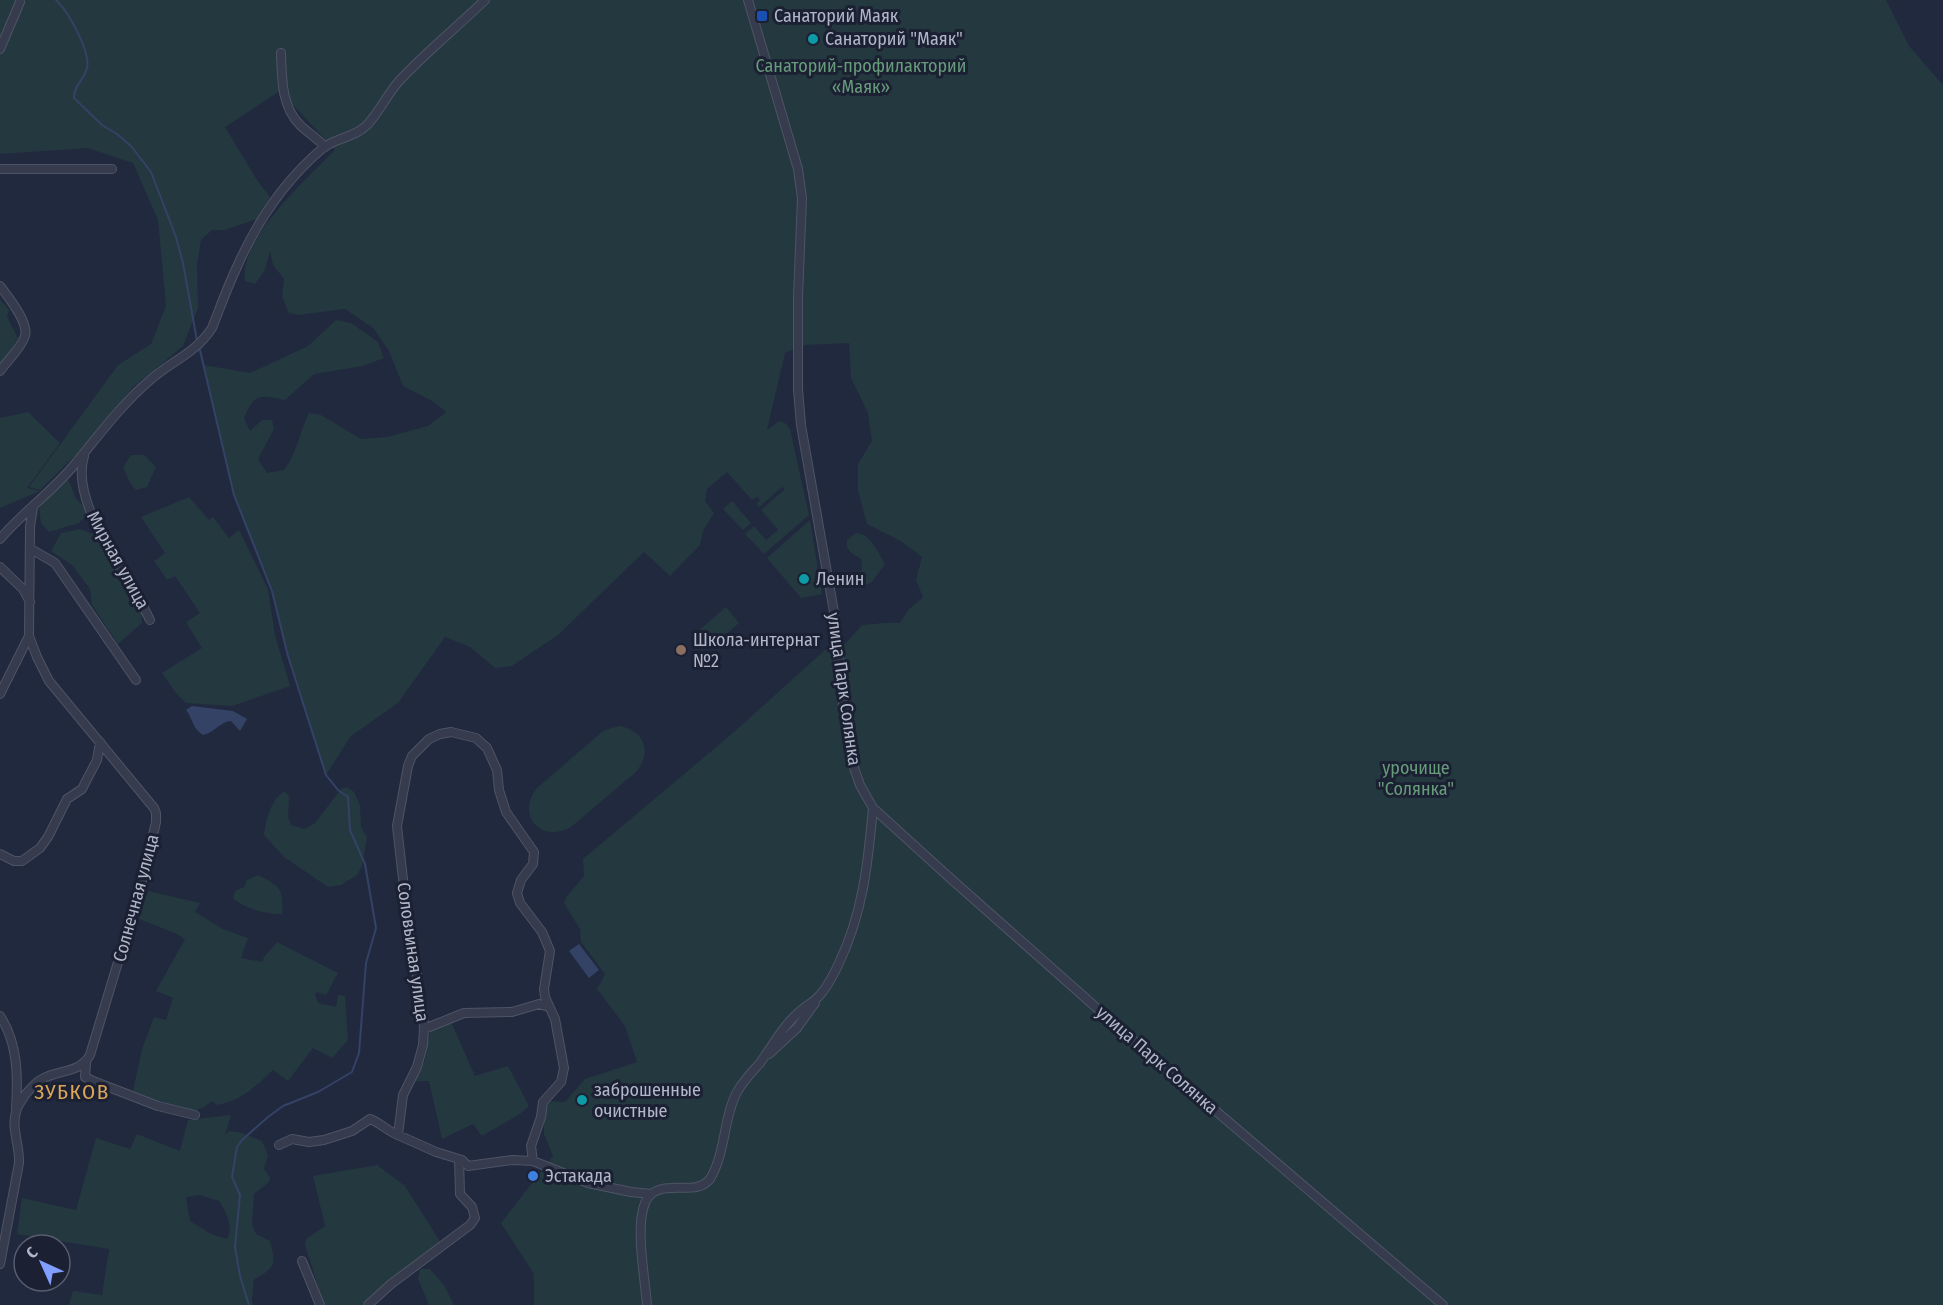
<svg xmlns="http://www.w3.org/2000/svg" width="1943" height="1305" viewBox="0 0 1943 1305" font-family="'Fira Sans Condensed',sans-serif">
<style>
.green{fill:#24383f;fill-rule:evenodd}
.water{fill:#344266}
.lines{fill:none;stroke-linecap:round;stroke-linejoin:round}
.stream{stroke:#344266;stroke-width:2}
.minor-casing{stroke:#4e5466;stroke-width:10}
.minor{stroke:#363c4e;stroke-width:8}
.transit-dot{fill:#1a4fb4;stroke:#1b2133;stroke-width:2}
.culture-dot{fill:#0f9aa8;stroke:#1b2133;stroke-width:2}
.education-dot{fill:#8d6e63;stroke:#1b2133;stroke-width:2}
.shop-dot{fill:#3f7fe0;stroke:#1b2133;stroke-width:2}
.labels{text-anchor:middle;dominant-baseline:central;stroke-width:6;stroke-linejoin:round;paint-order:stroke}
.poi-label{font-size:18px;fill:#b1b7c9;stroke:#1b2133;text-anchor:start}
.park-label{font-size:18px;fill:#679c7b;stroke:#1b2133}
.street-label{font-size:18px;fill:#b1b7c9;stroke:#1b2133}
.quarter-label{font-size:21px;letter-spacing:1.5px;fill:#dba55a;stroke:#1b2133}
</style>
<rect width="100%" height="100%" fill="#21293e"/>
<path class="green" d="M0 0H1886L1909 46 1943 85V1305H534V1274L501 1223 553 1156 544 1134V1101L565 1102 585 1079 637 1062 625 1026 597 989 605 974 581 942 580 929 564 903 567 896 584 876 583 859 734 732 825 650 845 644 862 625 884 623H900L908 610 923 597 916 580 922 557 901 541 867 524 858 491V464L872 441 868 413 851 378 849 343 805 345 785 353 767 430 779 421 785 423 790 429 809 515 764 554 745 534 754 526 766 540 778 530 761 510 785 489 782 487 759 507 756 504 760 500 757 497 752 500 727 472 707 489 705 501 714 513 703 531 700 545 670 576 644 552 558 635 512 666 495 668 470 647 445 637 398 703 351 736 326 775 288 656 272 591 234 495 204 365 250 373 308 346 336 320 351 323 378 342 384 358 363 366 314 374 285 400C260 395 255 392 244 418L250 431 262 420H272L274 429 258 459 267 473 284 470C298 451 299 433 309 413L321 415 361 439 387 437 428 426 446 412 434 402 403 386 389 351 373 328 345 309 298 315 289 313 282 297 284 279 273 265 270 251 265 270 255 284 245 281C238 240 308 177 335 150L280 91 225 127 257 180 270 197 257 219 225 230H212L201 240 197 265 198 308 183 346 132 388 82 449 40 490 29 487 118 365 151 344 166 306 158 220 133 163 88 148 0 154Z
M0 299 9 310 7 317 18 338 0 369Z
M28 412 60 443 27 488 40 491 0 508V418Z
M131 455H144L156 467 147 487 136 490 130 483 123 467Z
M66 478 70 483 75 497 89 513 79 523 49 532 41 523 39 508Z
M189 497 209 520 213 517 229 538 239 530 268 589 275 635 290 686 232 706 186 703 175 692 162 673 202 648 186 622 200 613 175 576 167 580 154 561 165 553 141 517Z
M732 501 751 523 743 530 723 509Z
M810 520 822 594 801 598 767 558Z
M80 529 97 536 141 608 142 623 118 644 92 605 90 589 72 565 51 551 61 533Z
M856 533C872 535 877 551 885 564L872 582 864 586H861L858 580 862 568 861 559 850 552 847 547V540Z
M726 607 739 623 711 648 697 632Z
M621 726C646 733 652 752 636 772L571 827C540 844 516 815 537 788L602 732 611 728Z
M347 787 354 792 360 805 361 827 367 837 362 866 357 875 341 885 328 887 284 857 264 835C266 819 271 799 285 791L289 796 288 817 291 825 305 829 315 823 341 789Z
M258 875C280 886 284 889 282 914 267 915 243 908 233 898L235 891 244 887 247 880Z
M148 891 200 903 195 912 223 929 248 938 241 958 262 962 264 957 277 942 338 973 326 995 317 992 315 994 318 1003 336 1007 338 995 345 996 348 1040 332 1058 313 1048 288 1081 273 1070C256 1086 241 1101 217 1105L212 1101 204 1107 191 1112 133 1091 142 1049 154 1017 166 1020 173 998 156 991 185 939 177 934 139 919Z
M451 1022 475 1076 508 1066 529 1106 520 1114 482 1136 473 1124 442 1139 429 1081H415L425 1060 430 1031Z
M231 1115 225 1135 229 1131 239 1132 262 1141 268 1155 264 1169 270 1177 269 1182 254 1194 252 1225 256 1234 270 1241C276 1264 276 1268 254 1279L252 1300 253 1305H69L73 1291 102 1295 109 1249 17 1234 22 1198 76 1210 96 1138 130 1149 137 1134 180 1151 188 1120ZM199 1195 219 1201C226 1212 234 1227 227 1239L211 1234 190 1221 186 1197Z
M377 1165 405 1186 441 1243 424 1258 392 1278 362 1305H324L305 1245 306 1239 325 1226 313 1176Z
M420 1269H430L444 1285 454 1305H429L418 1279Z"/>
<path class="water" d="M192 706 233 711 247 719 240 731 231 721C221 721 214 733 203 735 192 728 193 719 186 710Z
M579 944 599 970 589 978 569 951Z"/>
<g class="lines">
<path class="stream" d="M56 0C68 11 91 52 87 68 84 80 74 85 74 98L102 125 117 134 131 146 151 172 176 237 183 263 197 341
M199 346 234 495 272 591 288 656 326 775 338 790 348 797 350 830 365 864 376 928 366 963 359 1053 352 1072 318 1092 283 1106 268 1117 242 1140 237 1147 232 1177 240 1195 235 1247 240 1276 249 1305"/>
<g class="minor-casing">
<path id="minor" d="M748 0 798 169 802 198 798 297V389L801 425 837 629 842 696 852 762 860 785 873 808 950 878 1134 1041 1443 1305
M0 49 20 2
M281 53C282 78 281 106 300 125 308 133 317 138 325 147
M0 169H112
M0 286C8 297 29 322 25 336 21 348 8 360 0 371
M84 456C69 505 130 576 150 620
M0 539C23 512 53 491 75 464 99 435 121 405 149 381 171 361 195 354 212 328 220 308 227 288 236 269 256 223 285 180 323 148 337 137 354 138 367 125 379 112 387 95 399 81 426 52 457 27 485 0
M31 549 55 563 136 680
M0 567 23 589 30 602
M0 694 29 636
M0 854 14 861H22L40 848 48 837 67 799 82 789 97 760 100 742
M0 1016C18 1043 18 1077 16 1108
M424 1029 464 1013 512 1012 539 1004 549 1007
M769 1054 797 1028 815 1003
M86 1063 85 1077 93 1081 158 1106 195 1115
M398 1135 436 1152 462 1160 468 1166 512 1160 533 1161 588 1183 631 1192 651 1194
M279 1145 292 1139 309 1142 324 1140 352 1131 370 1119C381 1123 387 1131 398 1135L403 1095 417 1067 423 1045 424 1029 423 1013 417 989V974L410 941 397 826 408 766 412 756 429 739 440 734 451 732 476 738 487 748 497 770 499 790 506 812 534 852 533 864 521 880 517 893 520 903 542 932 550 951 544 989 545 997 555 1019 564 1068 561 1082 543 1102 541 1117 531 1146 533 1161
M302 1261 320 1305
M0 1264 19 1163C20 1146 11 1128 16 1112 17 1106 22 1100 25 1095 30 1090 35 1082 42 1079 59 1069 79 1074 90 1055L141 886 156 822V813L154 808 49 681 37 657 29 636 30 527 33 507
M368 1305 391 1284 470 1225 475 1218 472 1207 460 1194 459 1159
M647 1305C645 1278 635 1227 645 1203 649 1192 660 1188 671 1188 686 1187 700 1191 710 1179 726 1153 723 1118 737 1092 743 1081 752 1072 760 1063 773 1045 782 1027 799 1012 805 1006 814 1002 820 995 828 986 834 974 839 963 863 913 868 863 873 808"/>
</g>
<use href="#minor" class="minor"/>
</g>
<rect class="transit-dot" x="756" y="10" width="12" height="12" rx="3"/>
<g class="culture-dot">
<circle cx="813" cy="39" r="6"/>
<circle cx="804" cy="579" r="6"/>
<circle cx="582" cy="1100" r="6"/>
</g>
<circle class="education-dot" cx="681" cy="650" r="6"/>
<circle class="shop-dot" cx="533" cy="1176" r="6"/>
<g class="labels">
<g class="poi-label">
<text x="774" y="16">Санаторий Маяк</text>
<text x="825" y="39">Санаторий "Маяк"</text>
<text x="816" y="579">Ленин</text>
<text x="693" y="640">Школа-интернат<tspan x="693" dy="21">№2</tspan></text>
<text x="594" y="1090">заброшенные<tspan x="594" dy="21">очистные</tspan></text>
<text x="545" y="1176">Эстакада</text>
</g>
<g class="park-label">
<text x="861" y="66">Санаторий-профилакторий<tspan x="861" dy="21">«Маяк»</tspan></text>
<text x="1416" y="768">урочище<tspan x="1416" dy="21">"Солянка"</tspan></text>
</g>
<g class="street-label">
<text transform="translate(118 560) rotate(61)">Мирная улица</text>
<text transform="translate(844 689) rotate(82)">улица Парк Солянка</text>
<text transform="translate(136 898) rotate(-75)">Солнечная улица</text>
<text transform="translate(413 952) rotate(82)">Соловьиная улица</text>
<text transform="translate(1157 1060) rotate(41)">улица Парк Солянка</text>
</g>
<g class="quarter-label">
<text x="72" y="1092">ЗУБКОВ</text>
</g>
</g>
<g transform="translate(42 1263) rotate(315)"><circle r="28" fill="#1b2133" stroke="#575d6f" stroke-width="1.5"/>
<path d="M0-4.5L10 22L0 15L-10 22Z" fill="#819fff"/>
<text y="-9" font-size="16" font-weight="bold" text-anchor="middle" fill="#b1b7c9">С</text>
</g>
</svg>
